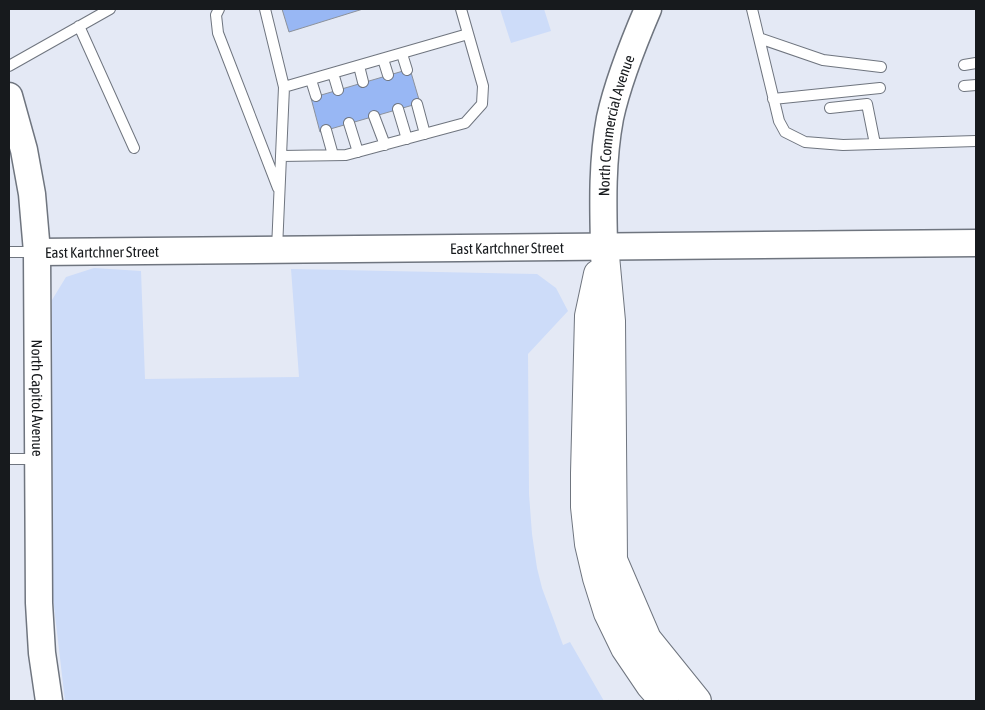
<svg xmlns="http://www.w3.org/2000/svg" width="985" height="710" viewBox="0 0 985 710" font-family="'Asap Condensed',sans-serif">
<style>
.green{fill:#cddcf9}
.building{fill:#98b7f4;stroke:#8c929c}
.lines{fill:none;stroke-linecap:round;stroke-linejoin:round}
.service-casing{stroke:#6f757f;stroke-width:12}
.tertiary-casing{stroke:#6f757f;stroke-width:29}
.trunk-casing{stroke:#6f757f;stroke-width:30}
.service{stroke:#fff;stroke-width:10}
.tertiary{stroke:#fff;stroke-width:26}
.trunk{stroke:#fff;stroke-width:28}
.labels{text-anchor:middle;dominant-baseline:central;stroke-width:4.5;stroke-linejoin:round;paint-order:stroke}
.street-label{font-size:15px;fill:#171a1d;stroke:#e4e9f5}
</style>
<rect width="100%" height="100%" fill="#e4e9f5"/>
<path class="green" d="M500 9H544L551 31 511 43Z
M94 268 141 271 145 379 299 377 291 269 537 274 556 288 568 311 528 354 529 494 532 534 537 568 542 588 563 645 570 642 604 701H65L53 598 52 300 66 277Z"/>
<path class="building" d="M282 9H363L289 32Z
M410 69 420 103 320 132 311 98Z"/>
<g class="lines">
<g class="service-casing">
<path id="service" d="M219 9 216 15 218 33 278 188
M265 9 284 87 281 156
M752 9 779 121 785 132 805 142 843 145 976 141
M79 26 134 148
M759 38 823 60 881 67
M402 54 407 70
M383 59 388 75
M964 65 976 63
M9 66 110 9
M359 66 363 82
M333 73 338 90
M311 80 316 96
M964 86 976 85
M284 87 468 34
M773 99 880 88
M417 104 425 134
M830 108 867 104 875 144
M398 109 407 139
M374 116 385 145
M349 123 358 152
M326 130 333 155
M277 249 281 156 346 155 465 123 482 104 483 86 461 9
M9 252H37
M9 459H37"/>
</g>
<g class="tertiary-casing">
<g id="tertiary">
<path id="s1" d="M9 96 24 150 32 194 37 252 39 603 42 653 49 701"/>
<path id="s2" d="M604 245C603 203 602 160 610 118 618 81 633 44 648 9"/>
<path id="s3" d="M37 252 976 243"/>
</g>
</g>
<g class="trunk-casing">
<path id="trunk" d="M604 245 611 321 613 560 647 639 697 701
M598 274 589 316 585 473V507L589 544 597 578 608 613 625 648 650 685 664 701"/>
</g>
<use href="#service" class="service"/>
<use href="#tertiary" class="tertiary"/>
<use href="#trunk" class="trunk"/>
</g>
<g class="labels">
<g class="street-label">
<text stroke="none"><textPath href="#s2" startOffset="121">North Commercial Avenue</textPath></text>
<text stroke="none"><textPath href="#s3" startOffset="470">East Kartchner Street</textPath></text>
<text stroke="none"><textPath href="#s3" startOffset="65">East Kartchner Street</textPath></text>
<text stroke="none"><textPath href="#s1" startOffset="305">North Capitol Avenue</textPath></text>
</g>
</g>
<rect width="985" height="710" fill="none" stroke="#171a1d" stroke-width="20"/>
</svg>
